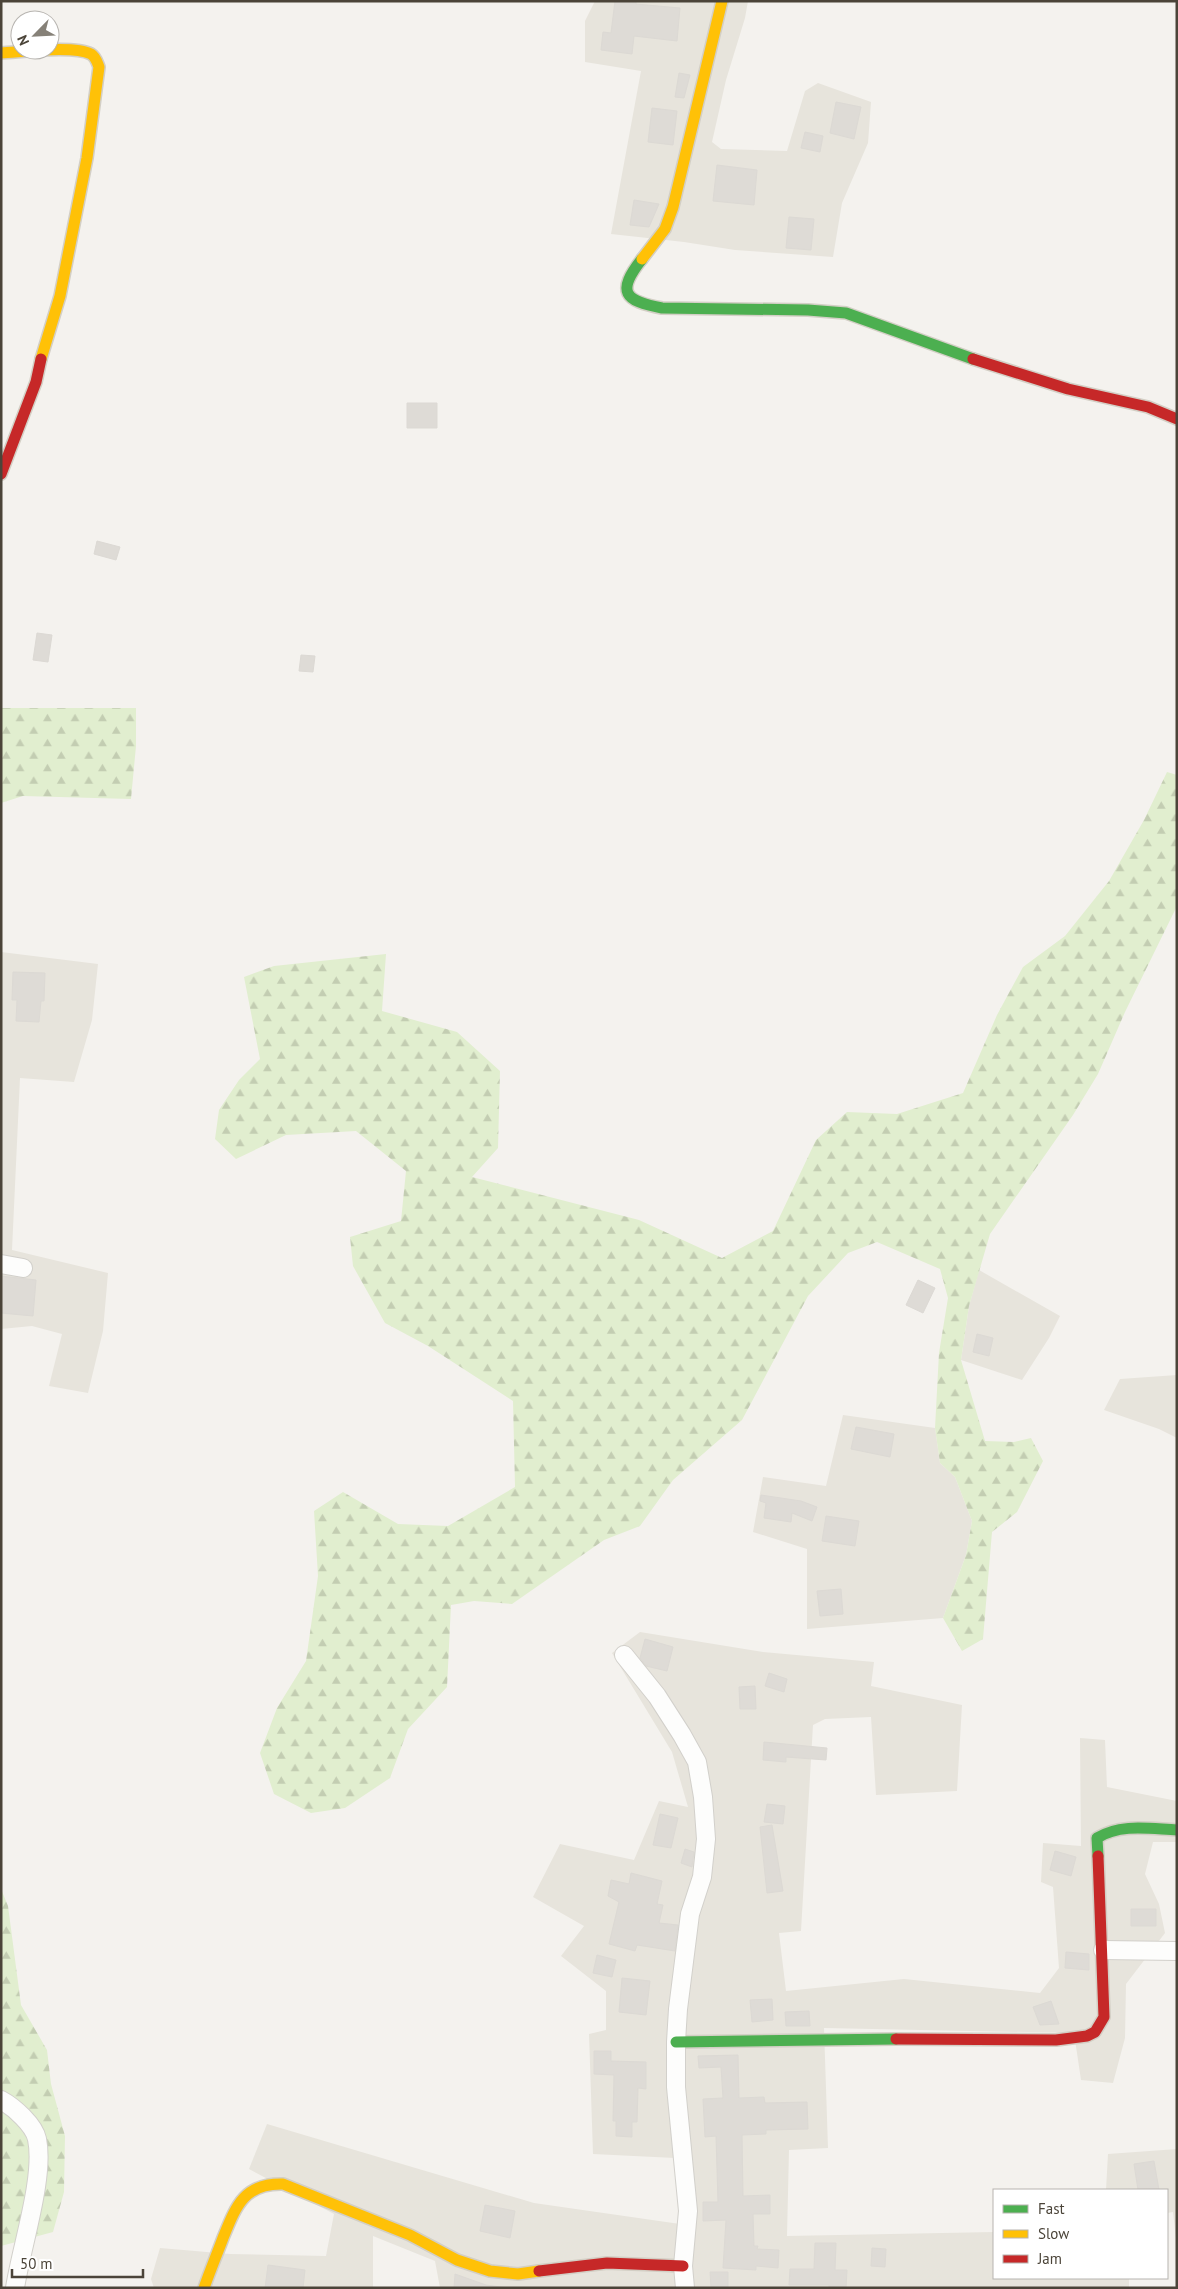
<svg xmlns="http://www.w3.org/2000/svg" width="1178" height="2289" viewBox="0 0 1178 2289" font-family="'PT Sans',sans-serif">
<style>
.residential{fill:#e7e4dc}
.forest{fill:url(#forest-firs)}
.building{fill:#dedbd6;stroke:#dcd9d4}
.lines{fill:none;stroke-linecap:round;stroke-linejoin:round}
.street-casing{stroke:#d2d0cb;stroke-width:20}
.fast-casing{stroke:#d3cfc5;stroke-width:14}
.slow-casing{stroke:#d3cfc5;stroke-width:14}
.jam-casing{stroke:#d3cfc5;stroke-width:14}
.street{stroke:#fdfdfc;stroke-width:18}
.fast{stroke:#4caf50;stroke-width:11}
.slow{stroke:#ffc107;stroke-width:11}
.jam{stroke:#c62828;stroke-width:11}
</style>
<defs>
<pattern id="forest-firs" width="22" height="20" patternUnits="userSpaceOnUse" patternTransform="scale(1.25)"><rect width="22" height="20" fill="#e1eecf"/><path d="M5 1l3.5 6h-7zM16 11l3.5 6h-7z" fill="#c3cdb2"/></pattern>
</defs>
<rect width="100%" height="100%" fill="#f4f2ee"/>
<path class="residential" d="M595 1H748L745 18 726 80 712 142 721 149 787 151 805 91 818 83 871 102 868 143 842 203 833 257 735 250 684 242 611 234 641 71 585 62V21Z
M1 952 98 964 92 1020 74 1082 20 1078 12 1250 108 1273 103 1331 88 1393 49 1386 62 1334 32 1326 1 1329Z
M979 1270 1060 1316 1049 1338 1022 1380 961 1360 969 1306Z
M1177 1375V1438L1159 1429 1104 1410 1120 1379Z
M843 1415 935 1428 940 1463 955 1477 972 1521 966 1555 943 1618 807 1629V1549L753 1532 763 1477 826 1486Z
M640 1632 763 1652 874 1662 871 1686 962 1705 957 1791 876 1795 871 1717 825 1719 813 1725 801 1931 779 1933 786 1991 904 1979 1040 1993 1059 1968 1053 1887 1041 1882 1043 1843 1081 1846 1080 1738 1105 1740 1107 1787 1177 1801V1842H1153L1145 1874 1159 1904 1165 1933 1126 1984 1125 2038 1113 2083 1081 2080 1074 2033 824 2028 828 2148 789 2150 787 2236 994 2232V2278H1129V2287L440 2288 435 2261 373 2236V2288H154L151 2279 160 2248 230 2254 326 2256 334 2214 249 2169 267 2124 534 2203 680 2224 675 2158 593 2154 589 2034 606 2030V1991L561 1956 584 1926 533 1897 560 1844 634 1860 659 1801 688 1807 672 1752 612 1653Z
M1177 2149V2247L1173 2212 1167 2213V2190H1106L1108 2154Z"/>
<path class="forest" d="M1 708H136V746L131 799 23 796 1 803Z
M1167 772 1177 775V906L1125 1012 1098 1074 1073 1115 990 1234 969 1306 961 1360 985 1441 1014 1442 1031 1438 1043 1461 1017 1512 992 1532 983 1639 962 1651 943 1618 966 1555 972 1521 955 1477 940 1463 935 1428 939 1353 948 1298 940 1269 877 1242 848 1253 808 1296 742 1420 673 1480 640 1526 604 1540 512 1604 474 1601 451 1605 447 1687 408 1729 390 1778 345 1808 311 1813 274 1794 260 1753 277 1708 306 1661 318 1576 314 1511 343 1492 398 1524 448 1526 515 1487 513 1401 428 1346 385 1323 353 1266 350 1237 401 1221 406 1171 356 1131 286 1135 236 1159 215 1139 219 1110 239 1080 260 1059 244 977 274 966 386 954 382 1011 457 1032 500 1071 498 1148 472 1177 639 1220 722 1258 773 1231 816 1140 847 1112 897 1114 963 1093 997 1015 1023 967 1065 936 1109 881 1144 820Z
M1 1889 8 1906 21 2005 47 2050 51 2084 65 2136 64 2192 53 2232 1 2246Z"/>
<path class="building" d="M615 1H636V4L680 8 677 41 634 36 632 54 601 50 603 32 611 33Z
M679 73 690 75 684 98 675 97Z
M836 102 861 107 854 139 830 133Z
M652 108 677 111 673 145 648 142Z
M805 132 823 136 820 152 801 148Z
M717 165 757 170 754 205 713 201Z
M634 200 659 204 649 227 630 225Z
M789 217 814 219 811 250 786 248Z
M407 403H437V428H407Z
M97 541 120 547 116 560 94 554Z
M37 633 52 635 48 662 33 660Z
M301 655 315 656 313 672 299 671Z
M13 972 45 973 44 1001H41L39 1022 16 1021 17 1000H12Z
M1 1276 36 1280 33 1316 1 1313Z
M918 1280 935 1288 923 1313 906 1305Z
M977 1334 993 1338 989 1356 973 1352Z
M856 1427 894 1434 890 1457 851 1449Z
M761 1495 801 1501 817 1507 812 1521 792 1513 791 1522 764 1518 766 1503 760 1501Z
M826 1516 859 1521 855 1546 822 1541Z
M841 1589 843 1614 820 1616 817 1591Z
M645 1639 673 1647 667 1671 646 1666 640 1658Z
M769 1673 787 1679 784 1692 765 1686Z
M755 1686 756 1709H740L739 1687Z
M764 1742 827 1748 826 1760 786 1757V1762L763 1760Z
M767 1804 785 1806 783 1824 764 1822Z
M660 1814 678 1818 671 1848 653 1845Z
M772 1825 783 1891 767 1893 760 1827Z
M685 1849 694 1852 692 1867 681 1863Z
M1055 1851 1076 1857 1071 1876 1050 1870Z
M631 1873 662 1881 657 1904 663 1905 659 1923 678 1925 675 1951 637 1945 635 1951 609 1944 619 1902 608 1896 611 1880 629 1884Z
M1131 1909H1156V1926H1131Z
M1066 1952 1089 1954V1970L1065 1968Z
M597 1955 616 1960 612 1977 593 1973Z
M622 1978 650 1981 646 2015 619 2012Z
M772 1999 773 2020 752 2022 750 2000Z
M1051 2001 1059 2024 1040 2025 1033 2007Z
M809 2011 810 2026H786L785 2012Z
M594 2051H611V2061L646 2062V2089L638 2088 637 2122H632V2137L616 2136V2121H613L614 2075 594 2074Z
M738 2055 739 2098 764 2097 765 2103 807 2102 808 2129 766 2130V2134L742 2135 743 2196 770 2195V2214H753L754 2246H758L757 2249 779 2250 778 2268 756 2266V2270L723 2268 726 2220 703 2221V2202H718L716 2136 705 2137 703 2099 723 2098 721 2067 699 2068 698 2056Z
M1154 2161 1159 2190H1138L1134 2164Z
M485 2205 515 2211 510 2238 480 2231Z
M815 2243H836L835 2270H847L846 2288 829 2287V2285H789L790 2269H814Z
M872 2248 886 2249 885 2267 871 2266Z
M268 2265 305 2270 303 2288H265Z
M710 2272H728V2288H711Z
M455 2274 486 2285 508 2288H454Z"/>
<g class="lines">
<g class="street-casing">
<path id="street" d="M1 1264 23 1268
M624 1655 657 1696 682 1735 697 1762 703 1797 706 1839 702 1877 690 1914 678 2009 676 2042V2087L688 2211 683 2266 685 2288
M1103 1950 1177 1951
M1 2100C14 2107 34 2125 37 2139 45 2177 21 2248 15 2288"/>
</g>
<g class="fast-casing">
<path id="fast" d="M642 259C616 292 624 301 662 308L808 310 846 313 973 359
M1098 1856 1097 1838C1121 1823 1151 1829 1177 1830
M676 2042 896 2039"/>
</g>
<g class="slow-casing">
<path id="slow" d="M1 53C22 52 74 45 91 54 96 57 97 62 99 67L87 158 60 296 41 359
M642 259 665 229 673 207 722 1
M204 2288C210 2271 217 2254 223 2238 236 2206 244 2183 283 2184L410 2235 457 2260 490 2271 518 2274 539 2271"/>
</g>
<g class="jam-casing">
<path id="jam" d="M973 359 1068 389 1148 407 1177 419
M1 474 36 382 41 359
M896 2039 1056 2040 1087 2036 1095 2032 1104 2017 1098 1856
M539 2271 607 2263 683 2266"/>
</g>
<use href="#street" class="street"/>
<use href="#fast" class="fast"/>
<use href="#slow" class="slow"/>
<use href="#jam" class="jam"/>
</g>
<rect width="1178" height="2289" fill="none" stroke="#4b4439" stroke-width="5"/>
<rect x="993" y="2189" width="175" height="90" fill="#ffffff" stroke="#b7b4b0"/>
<rect x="1003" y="2205" width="25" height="8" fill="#4caf50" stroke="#b7b4b0"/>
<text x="1038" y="2214" font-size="15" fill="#4b4439">Fast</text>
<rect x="1003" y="2230" width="25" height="8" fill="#ffc107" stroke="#b7b4b0"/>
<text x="1038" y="2239" font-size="15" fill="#4b4439">Slow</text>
<rect x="1003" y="2255" width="25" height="8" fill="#c62828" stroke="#b7b4b0"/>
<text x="1038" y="2264" font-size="15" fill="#4b4439">Jam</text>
<g transform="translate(35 35) rotate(246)"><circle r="24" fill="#ffffff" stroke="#b7b4b0"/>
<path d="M0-4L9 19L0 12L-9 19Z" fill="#868178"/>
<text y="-8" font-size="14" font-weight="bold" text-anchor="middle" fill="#4b4439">N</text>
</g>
<path d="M12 2269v8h131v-8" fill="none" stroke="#4b4439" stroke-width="2.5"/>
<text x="20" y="2269" font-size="15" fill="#4b4439" stroke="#ffffff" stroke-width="4" paint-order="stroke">50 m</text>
</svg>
